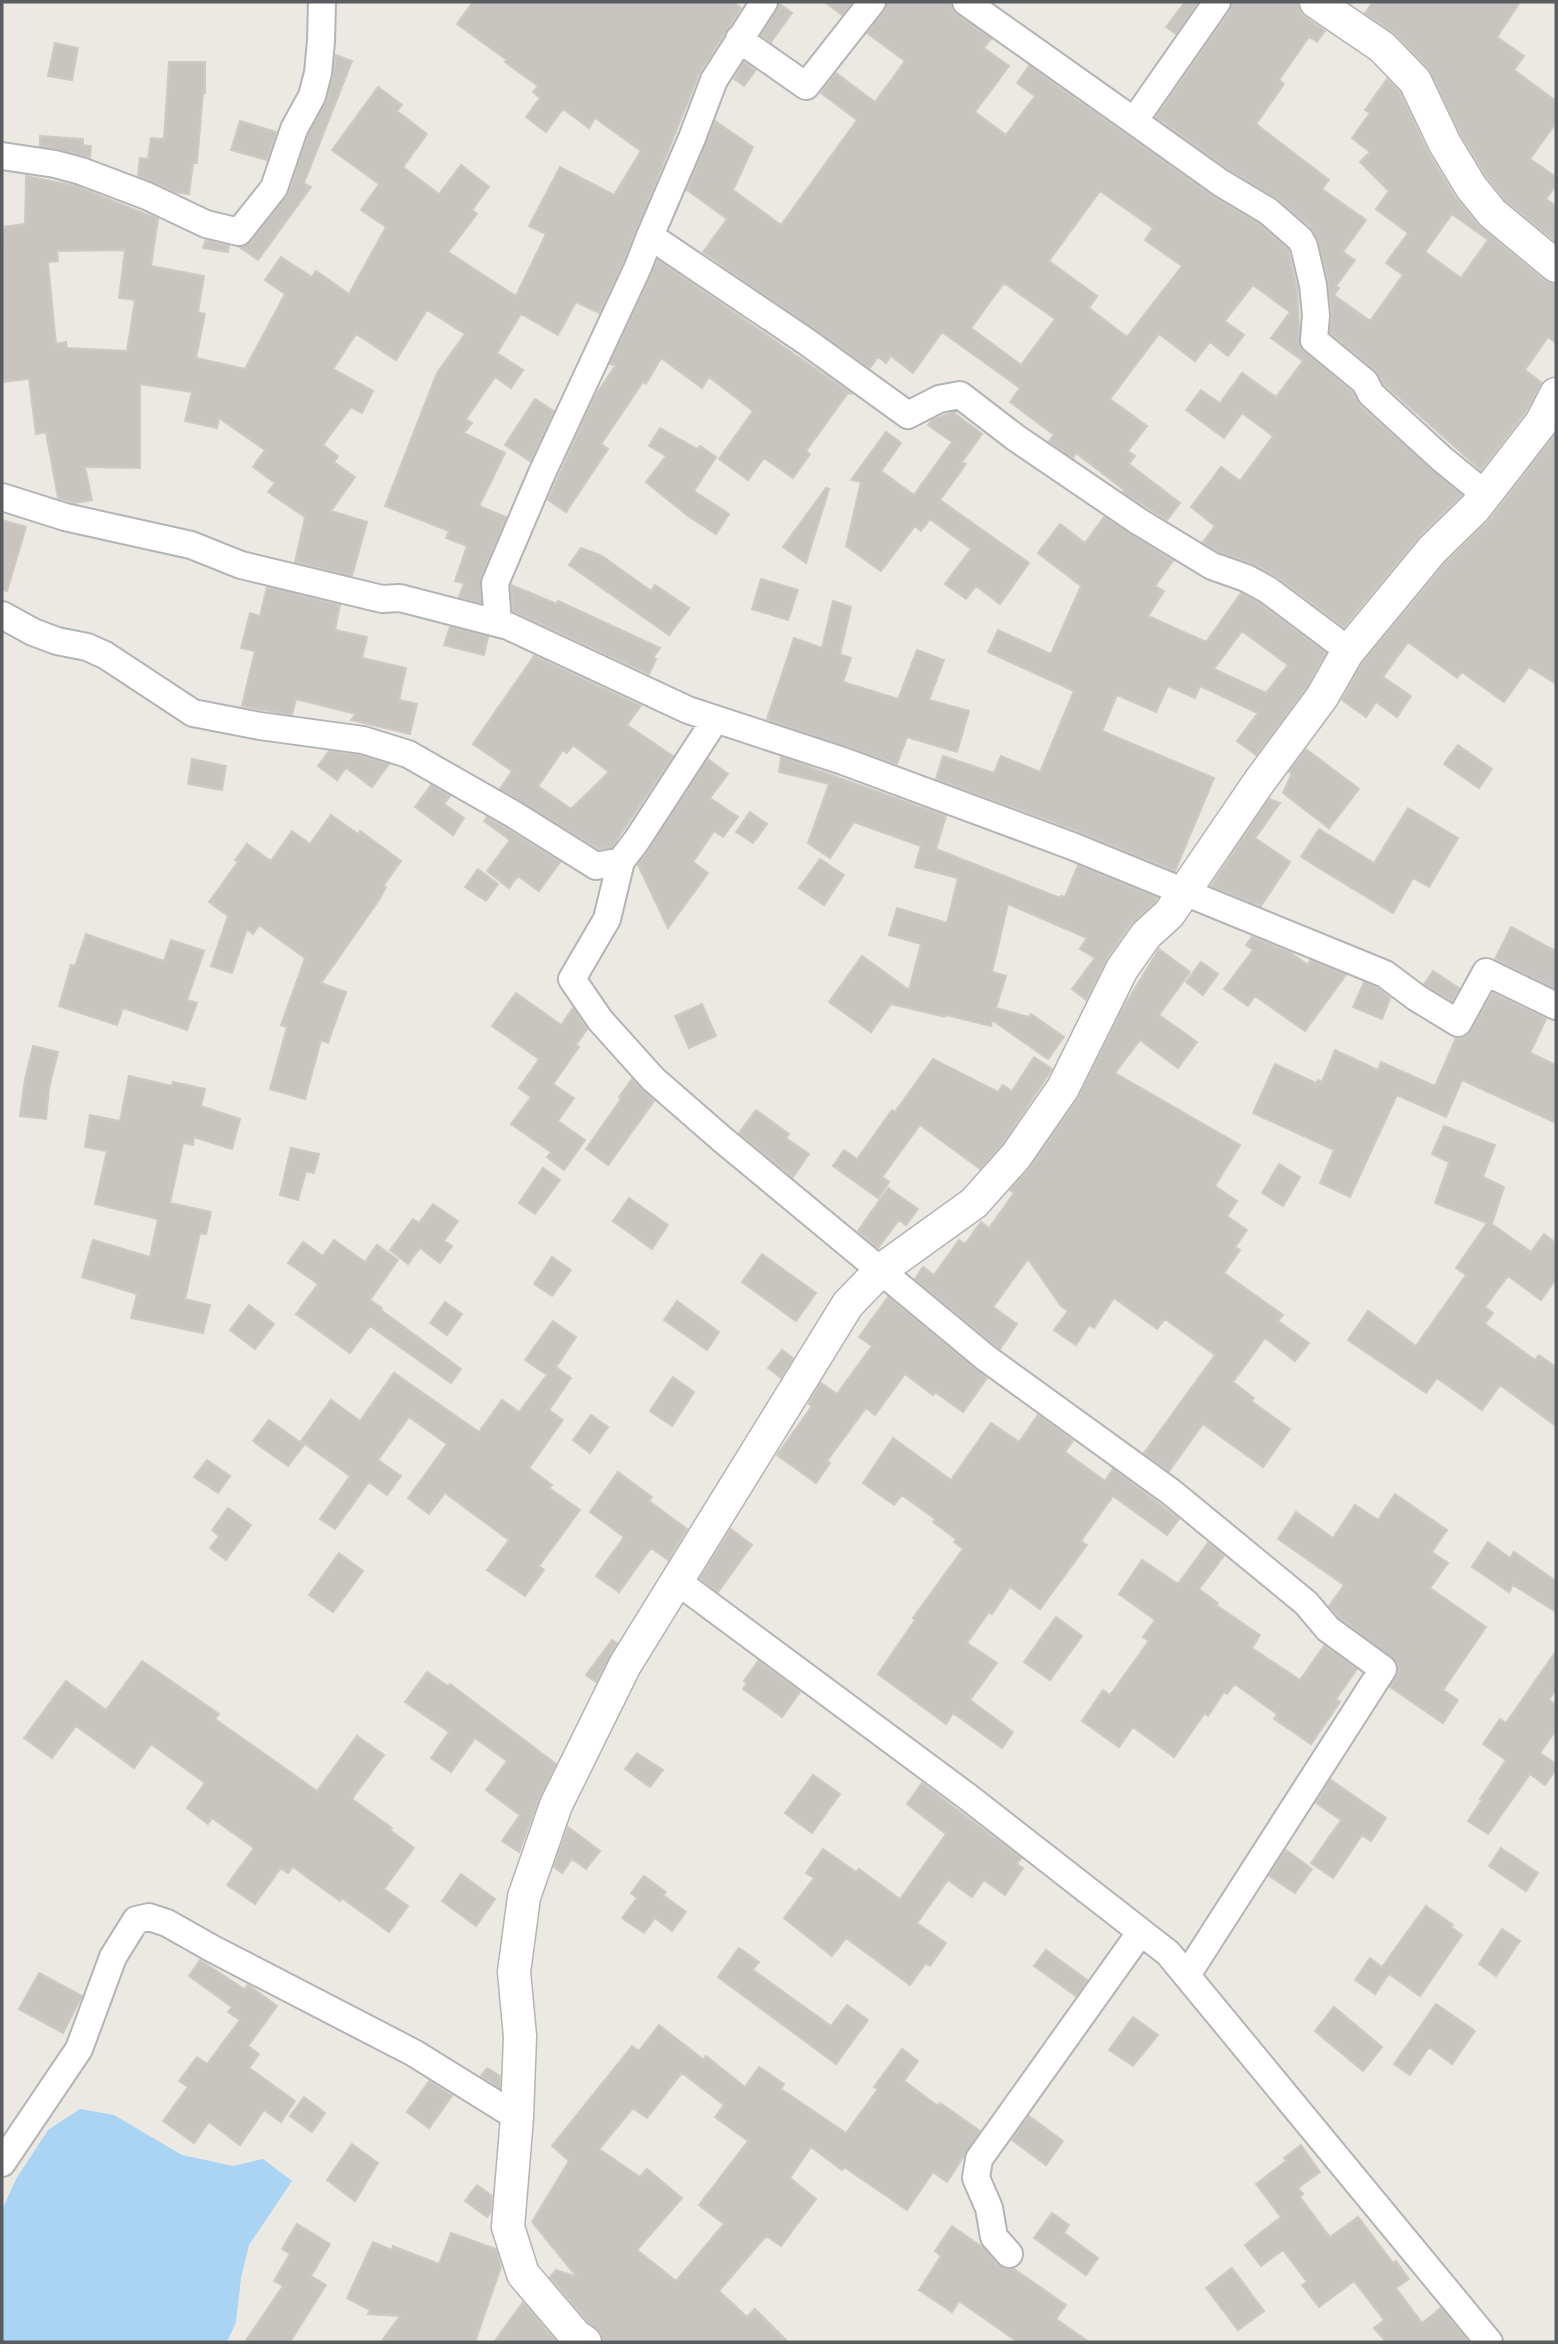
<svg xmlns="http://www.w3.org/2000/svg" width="1558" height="2344" viewBox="0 0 1558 2344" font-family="'Archivo Narrow',sans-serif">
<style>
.water{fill:#a9d4f3}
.building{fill:#c8c5c0;stroke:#cecac1;stroke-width:2;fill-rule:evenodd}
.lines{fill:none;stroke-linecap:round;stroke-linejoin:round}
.minor-casing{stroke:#b2b4b7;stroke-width:30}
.tertiary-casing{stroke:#b2b4b7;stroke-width:35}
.minor{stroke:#fff;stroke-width:26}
.tertiary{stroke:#fff;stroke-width:32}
</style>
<rect width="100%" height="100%" fill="#ebe9e2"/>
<path class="water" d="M80 2109 114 2115 182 2155 233 2166 263 2159 292 2181 249 2245 241 2278 236 2322 227 2342 2 2341V2210L16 2179 48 2130Z"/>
<path class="building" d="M473 2H733L741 8 699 74 624 261 599 313 576 302 558 335 521 314 497 353 523 370 511 388 495 377 466 419 472 423 464 433 505 453 479 506 506 517 481 577V603L459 597 464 583 455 581 467 546 446 538 449 531 385 506 437 373 465 334 427 310 396 360 356 334 333 369 373 391 362 413 351 407 323 445 338 456 334 462 355 477 331 511 367 522 352 576 295 562 305 517 268 492 275 483 253 467 265 450 219 418 217 428 185 421 192 392 140 384V468L85 467 92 500 75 503 58 498 46 432 36 434 29 379 3 382 2 227 25 224 26 176 76 186 158 219 151 266 204 276 198 312 205 314 196 358 245 369 285 294 265 280 281 257 312 277 316 271 349 294 386 227 361 210 379 184 332 150 378 87 402 105 397 111 427 134 403 167 439 194 461 165 489 187 472 210 477 214 448 252 516 296 546 234 529 226 560 167 614 195 641 151 595 118 589 128 563 109 546 132 526 117 540 98 533 92 538 86 505 62 507 60 457 24ZM125 250 119 298 135 300 127 351 67 348 66 342 56 344 48 262 58 261 57 251Z
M825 2H852L842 15Z
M887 2H950L952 9 957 15 991 39 984 48 1009 66 975 112 1006 135 1035 96 1017 83 1029 66 1212 196 1259 224 1288 249 1297 288 1300 347 1352 392 1360 406 1462 495 1418 538 1344 627 1276 576 1251 563 1219 552 1203 542 1215 526 1191 507 1221 467 1240 481 1273 436 1242 413 1224 438 1186 410 1201 390 1220 403 1242 373 1276 397 1303 361 1271 338 1290 312 1253 285 1225 321 1244 335 1228 356 1210 342 1195 361 1159 334 1110 399 1147 426 1128 451 1135 456 1129 464 1180 503 1167 520 1123 492 1124 490 1076 453 1073 458 1049 441 1054 435 1010 402 1020 388 942 332 913 373 891 356 886 363 878 357 870 368 703 252 727 219 687 190 715 121 753 147 733 190 781 225 857 120 821 93 836 73 875 102 905 61 867 33 884 12ZM1100 191 1153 228 1145 240 1182 266 1127 337 1089 308 1097 296 1049 261ZM1004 283 1055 319 1021 365 971 328Z
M1185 2H1198L1176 34 1166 27Z
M1233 2H1298L1300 11 1305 17 1325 31 1317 42 1309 37 1279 80 1284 84 1256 124 1329 180 1322 189 1366 220 1343 252 1355 260 1336 286 1339 288 1334 295 1370 321 1403 275 1386 263 1408 233 1376 209 1389 191 1360 162 1370 152 1352 138 1370 113 1365 110 1387 79 1400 92 1428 152 1455 197 1478 225 1544 280 1556 284V343L1548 337 1525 370 1542 383 1525 413 1481 470 1384 384 1375 370 1330 333 1332 313 1328 281 1319 242 1311 227 1276 198 1230 170 1156 117 1230 11ZM1452 214 1488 240 1461 278 1425 252Z
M1373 2H1520L1497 37 1524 56 1514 70 1556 101V123L1530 159 1556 177V185L1546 199 1556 206V242L1505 200 1486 176 1461 135 1428 69 1395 34 1365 13Z
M780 4 792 13 771 42 761 35Z
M55 43 78 48 72 80 48 76Z
M336 55 352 61 304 183 311 187 258 260 239 247 251 242 289 193 308 135 327 100 333 77Z
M169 62H205V93H203L197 163H193L189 194 175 192 138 176 140 158 148 159 151 138 164 139Z
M744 62 756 70 744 86 734 79Z
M240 121 276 132 267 160 231 150Z
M40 136 83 139V145L91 146 90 157 40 146Z
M206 240 229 246 228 252 203 248Z
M658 260 852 394 848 393 806 451 810 454 793 478 764 458 748 480 719 459 753 411 709 377 702 388 661 358 646 384 643 382 601 444 608 449 566 512 548 500 595 396 615 366 610 364Z
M535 399 554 411 530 461 505 445Z
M953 412 982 434 962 462 966 464 940 500 1029 563 1000 604 976 586 966 599 945 584 971 549 930 519 921 531 915 526 881 571 846 546 861 482 851 480 886 432 901 443 881 471 914 495 952 442 928 425 932 420Z
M660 428 697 449 700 446 716 457 694 491 729 514 716 534 688 516 646 482 666 456 649 446Z
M1556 433V684L1529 667 1504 702 1462 672 1457 678 1408 642 1383 677 1411 696 1397 717 1376 702 1366 717 1342 700 1362 663 1446 562 1490 519Z
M826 488 829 489 806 563 783 547Z
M1104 517 1173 561 1155 586 1164 591 1148 616 1206 642 1241 593 1259 603 1326 653 1307 687 1256 755 1237 741 1258 713 1200 686 1195 698 1168 686 1156 712 1117 695 1102 731 1214 778 1175 871 1078 831 936 779 943 756 994 773 1001 756 1040 772 1074 691 988 652 998 630 1051 654 1081 586 1038 553 1060 524 1085 543ZM1242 631 1288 665 1266 693 1214 669Z
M2 520 26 527 7 591 2 590Z
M581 548 602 556 651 591 655 585 689 608 669 635 569 565Z
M761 579 798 590 788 620 752 609Z
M511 585 557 604 558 601 660 648 653 658 656 659 649 674 513 611Z
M267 587 340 605 335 630 367 637 362 658 406 668 399 700 417 704 410 734 351 720 356 714 296 699 292 715 242 706 255 651 241 648 250 613 260 616Z
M833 601 851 607 840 654 851 658 843 682 898 699 917 650 944 660 929 700 969 711 957 752 907 737 897 764 767 719 794 638 822 648Z
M450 627 488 637 484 655 444 645Z
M534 656 641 706 627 725 673 756 612 847 599 849 500 789 512 771 473 744ZM573 745 609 772 571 809 538 786 563 750 567 753Z
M1458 745 1492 769 1479 788 1444 764Z
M1306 749 1359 789 1329 828 1283 793 1292 773 1289 772Z
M329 751 360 755 389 764 372 787 346 768 337 780 318 766Z
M781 757 946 816 936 849 1060 898 1061 896 1065 897 1078 865 1157 898 1155 902 1131 924 1107 958 1086 1000 1072 989 1095 958 1080 949 1087 938 1008 904 992 972 1006 976 996 1008 1029 1017 1031 1014 1064 1037 1048 1059 992 1020 991 1026 942 1014 946 1017 891 1004 871 1032 829 1002 862 956 909 990 921 944 889 935 897 908 947 923 958 878 915 867 921 846 854 822 830 858 808 843 829 784 779 772Z
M192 759 226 766 222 790 188 784Z
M708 759 728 774 710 798 738 817 723 837 714 831 693 862 708 873 668 928 638 865Z
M431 785 450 796 444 804 464 818 453 835 415 807Z
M1269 799 1280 803 1255 838 1290 862 1261 906 1211 886Z
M1408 808 1458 838 1429 887 1413 878 1393 913 1301 857 1319 829 1374 863Z
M750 812 767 824 753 843 736 832Z
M331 815 358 834 360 831 401 861 383 886 386 887 379 900 321 983 346 992 328 1043 321 1040 305 1099 270 1089 287 1027 281 1025 305 958 259 925 253 934 247 929 232 973 211 966 228 916 209 902 238 862 235 860 247 844 271 861 292 831 310 844Z
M487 817 560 862 539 891 518 876 509 888 487 871 510 840 484 821Z
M820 859 844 875 824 905 799 888Z
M478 869 498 884 486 901 465 887Z
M1511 927 1556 951V989L1495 959Z
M86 934 164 961 171 940 204 951 187 1000 197 1003 187 1030 123 1008 117 1025 59 1006 71 965 75 966Z
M1252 937 1291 953 1308 965 1310 960 1346 975 1305 1031 1255 996 1248 1006 1224 989 1253 950 1246 945Z
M1159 949 1190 972 1159 1015 1197 1042 1178 1068 1140 1040 1115 1073 1240 1145 1215 1186 1237 1201 1227 1216 1247 1230 1235 1247 1240 1250 1224 1273 1283 1315 1278 1321 1309 1343 1295 1361 1265 1338 1233 1382 1254 1398 1251 1401 1290 1429 1263 1467 1203 1424 1169 1471 1144 1453 1215 1355 1165 1319 1157 1329 1114 1298 1094 1328 1089 1325 1076 1345 1054 1330 1068 1311 1061 1306 1028 1259 993 1307 1017 1324 1000 1349 915 1279 923 1267 934 1275 959 1240 965 1244 981 1222 989 1228 1014 1193 1010 1190 1031 1166 1078 1098 1120 1013Z
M1201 962 1218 974 1203 995 1186 982Z
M1433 971 1459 988 1452 1001 1424 984Z
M1364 982 1377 988 1390 998 1382 1019 1353 1007Z
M516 993 561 1025 573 1008 587 1029 576 1045 579 1047 553 1084 574 1098 558 1121 585 1140 564 1170 547 1157 551 1152 511 1124 531 1097 519 1088 539 1059 492 1026Z
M1493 993 1546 1019 1530 1053 1556 1065V1123L1462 1080 1446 1117 1397 1095 1350 1197 1320 1183 1334 1150 1253 1113 1275 1064 1316 1083 1318 1080 1322 1082 1335 1050 1378 1070 1381 1062 1435 1086 1456 1038 1465 1037 1471 1031Z
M702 1004 716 1036 689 1048 675 1016Z
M33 1046 58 1052 49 1088 46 1119 20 1116 25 1079Z
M1034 1057 1052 1069 1002 1145 980 1169 920 1125 882 1177 889 1182 878 1198 833 1166 844 1150 857 1159 892 1110 895 1112 933 1059 998 1092 1003 1085 1012 1091Z
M129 1076 172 1086 173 1082 205 1089 201 1106 240 1119 232 1149 194 1137 193 1145 183 1143 170 1203 211 1212 206 1234 200 1233 185 1299 210 1305 203 1333 131 1318 137 1294 82 1277 93 1240 150 1257 158 1219 95 1204 107 1151 85 1147 90 1115 120 1121Z
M632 1079 654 1101 608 1165 586 1149 621 1099 619 1097Z
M756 1110 789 1134 786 1138 809 1154 793 1177 739 1133Z
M1444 1126 1495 1145 1483 1177 1504 1187 1492 1224 1531 1252 1544 1234 1556 1243V1279L1541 1300 1508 1276 1485 1307 1493 1313 1485 1324 1535 1360 1539 1355 1556 1367V1426L1500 1385 1482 1410 1437 1378 1426 1393 1348 1340 1368 1311 1416 1346 1466 1275 1456 1268 1487 1223 1435 1203 1449 1162 1432 1154Z
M291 1148 319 1154 314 1173 306 1171 298 1200 280 1195Z
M1279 1164 1300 1177 1283 1206 1262 1193Z
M543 1168 560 1180 535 1214 519 1203Z
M888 1188 918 1209 906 1225 899 1220 878 1248 858 1231Z
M629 1198 668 1225 652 1249 613 1221Z
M433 1204 458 1221 444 1241 452 1246 440 1263 420 1248 408 1264 390 1250 413 1219 419 1223Z
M334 1240 365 1262 377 1245 398 1260 370 1300 382 1308 381 1310 461 1369 451 1383 370 1326 350 1353 296 1314 318 1284 288 1263 303 1242 323 1256Z
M762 1254 816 1293 796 1321 742 1282Z
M552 1257 571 1270 552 1296 534 1284Z
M888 1297 987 1378 963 1412 935 1392 933 1395 905 1374 875 1415 866 1408 827 1461 830 1463 816 1483 777 1455 812 1406 809 1404 810 1400 821 1383 837 1394 872 1346 859 1337Z
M677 1301 719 1332 707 1350 664 1320Z
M445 1302 462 1314 447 1335 430 1323Z
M249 1305 274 1324 255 1349 230 1330Z
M553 1321 576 1337 556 1367 571 1378 549 1410 563 1420 529 1468 552 1485 549 1488 580 1510 539 1566 544 1570 525 1596 487 1570 509 1540 445 1493 429 1514 408 1498 447 1444 409 1417 378 1460 401 1476 387 1495 369 1482 335 1529 320 1519 350 1476 301 1441 331 1400 360 1421 394 1373 479 1432 502 1400 519 1412 547 1375 525 1360Z
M782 1350 793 1358 781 1378 768 1368Z
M673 1377 694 1392 672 1426 650 1411Z
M591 1415 608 1427 590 1453 573 1440Z
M1038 1415 1073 1441 1065 1452 1105 1481 1113 1469 1179 1519 1167 1535 1113 1496 1081 1541 1087 1545 1040 1609 1010 1587 992 1614 989 1612 967 1643 997 1663 970 1700 1013 1732 1002 1748 953 1713 946 1724 878 1674 915 1620 913 1618 963 1549 954 1542 956 1539 933 1522 935 1519 902 1495 894 1505 863 1483 893 1438 951 1480 991 1423 1019 1442Z
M269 1420 304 1445 288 1466 253 1441Z
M207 1460 230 1476 218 1493 194 1477Z
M618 1472 652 1497 649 1501 687 1529 668 1560 651 1548 619 1592 596 1576 624 1537 590 1512Z
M1395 1494 1447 1530 1432 1552 1448 1563 1430 1588 1486 1627 1443 1690 1458 1700 1443 1723 1390 1687 1399 1671 1397 1662 1339 1617 1329 1606 1344 1585 1278 1539 1296 1512 1333 1538 1355 1505 1378 1520Z
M228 1508 251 1525 226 1560 210 1548 219 1536 212 1530Z
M731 1529 752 1545 718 1592 700 1578Z
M1488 1542 1510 1558 1514 1552 1556 1581V1612L1513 1585 1509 1592 1472 1567Z
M1208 1543 1224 1556 1199 1589 1218 1603 1216 1605 1260 1635 1252 1648 1300 1680 1324 1646 1357 1669 1336 1699 1340 1702 1311 1744 1274 1719 1277 1714 1235 1684 1227 1694 1224 1692 1208 1716 1205 1713 1174 1757 1133 1727 1119 1747 1082 1721 1103 1690 1110 1695 1149 1641 1143 1637 1155 1620 1119 1594 1142 1560 1178 1584Z
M339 1553 363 1571 333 1612 309 1595Z
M1056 1617 1082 1636 1050 1680 1024 1662Z
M612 1640 617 1643 596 1682 586 1675Z
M1556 1651V1689L1549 1700 1556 1705V1730L1540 1753 1556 1764V1769L1545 1785 1530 1774 1488 1834 1468 1821 1482 1800 1480 1799 1506 1760 1483 1744 1500 1719 1506 1723Z
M142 1661 219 1714 215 1719 317 1791 357 1736 384 1755 352 1799 392 1828 390 1830 414 1848 384 1889 408 1906 389 1932 342 1898 340 1901 293 1867 288 1873 281 1868 255 1904 227 1885 254 1848 212 1818 208 1824 187 1808 205 1783 151 1744 134 1768 76 1726 52 1758 24 1738 66 1681 106 1710Z
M758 1661 800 1692 782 1717 743 1689 747 1683 744 1681Z
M427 1672 448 1686 450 1684 556 1764 539 1799 519 1852 502 1841 520 1815 486 1790 507 1761 475 1738 451 1772 431 1758 449 1732 405 1702Z
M637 1753 663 1770 650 1787 625 1769Z
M813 1775 840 1794 812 1833 785 1813Z
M1331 1780 1386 1818 1371 1841 1362 1835 1333 1878 1311 1863 1341 1820 1316 1803Z
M922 1783 1021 1858 1017 1864 1023 1868 1005 1895 984 1880 972 1897 948 1880 917 1923 946 1943 930 1966 926 1963 910 1985 846 1938 832 1956 784 1918 814 1878 806 1873 823 1849 856 1872 859 1869 900 1899 946 1834 907 1804Z
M568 1827 600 1851 586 1869 572 1859 562 1873 554 1867Z
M1501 1848 1538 1873 1526 1891 1489 1866Z
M1286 1850 1312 1869 1295 1893 1269 1876Z
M461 1874 495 1899 476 1926 442 1901Z
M644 1876 666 1892 663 1895 686 1912 672 1931 655 1918 644 1933 622 1918 637 1898 631 1893Z
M1426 1906 1453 1925 1451 1927 1462 1935 1420 1996 1389 1974 1375 1994 1355 1980 1370 1958 1382 1967Z
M1502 1929 1520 1941 1496 1976 1479 1964Z
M739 1948 759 1962 753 1970 831 2026 847 2005 868 2020 836 2064 718 1977Z
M1046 1950 1087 1980 1076 1996 1034 1966Z
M200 1960 244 1989 248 1985 277 2006 248 2046 259 2054 249 2068 295 2101 281 2122 264 2110 240 2145 209 2122 194 2143 163 2121 188 2087 179 2081 197 2057 207 2064 240 2020 228 2012 232 2007 189 1976Z
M39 1973 82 1996 63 2033 19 2009Z
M1436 2004 1475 2031 1452 2064 1429 2047 1410 2075 1394 2064Z
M1334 2007 1382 2047 1363 2071 1315 2031Z
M1133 2017 1158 2035 1133 2066 1109 2050Z
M659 2025 704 2060 706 2056 745 2087 759 2067 784 2084 781 2089 846 2133 878 2089 874 2087 902 2049 918 2061 904 2081 938 2106 940 2103 980 2131 947 2182 933 2172 907 2210 844 2167 842 2170 811 2147 790 2178 816 2199 781 2246 766 2236 719 2291 747 2317 755 2309 788 2342H603L601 2334 587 2321 550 2277 556 2270 577 2277 532 2222 569 2161 552 2146 632 2046 639 2051ZM682 2073 724 2105 715 2117 748 2141 699 2205 724 2224 676 2281 637 2250 682 2198 647 2169 640 2177 599 2149 633 2108 647 2118Z
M487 2068 500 2076V2088L481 2076Z
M429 2081 452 2096 429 2128 407 2112Z
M304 2097 325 2113 312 2132 290 2116Z
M1029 2116 1063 2141 1046 2165 1012 2140Z
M352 2144 378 2163 355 2201 327 2180Z
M1301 2145 1320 2172 1298 2188 1303 2194 1300 2197 1330 2237 1358 2217 1393 2263 1396 2261 1409 2279 1396 2288 1422 2323 1441 2308 1469 2342H1386L1374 2328 1384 2320 1354 2281 1319 2307 1302 2285 1307 2282 1283 2250 1261 2266 1245 2245 1281 2217 1256 2184 1286 2161 1284 2158Z
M477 2185 492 2196 491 2212 487 2217 465 2201Z
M1052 2213 1069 2225 1064 2233 1098 2258 1086 2275 1034 2238Z
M297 2224 330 2244 311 2276 326 2285 290 2342H245L283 2286 274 2281 290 2254 282 2249Z
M952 2226 982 2247 998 2265 1005 2269H1014L1066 2305 1056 2319 1089 2342H1018L959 2301 952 2312 919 2290 941 2256 935 2251Z
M451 2233 496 2249 501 2267 475 2342H381L400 2316 368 2314 370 2310 347 2298 373 2242 392 2250 393 2246 439 2264Z
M1232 2268 1264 2311 1238 2330 1206 2288Z
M523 2302 557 2342H494Z"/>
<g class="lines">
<g class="minor-casing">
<path id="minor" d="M764 2 714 80 692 138 650 236 807 342 908 415 939 399 960 395 1016 438 1138 521 1212 566 1246 578 1268 590 1340 644 1347 653
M966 2 1134 121
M1217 2 1134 121 1221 183 1268 211 1300 239 1304 246 1313 285 1316 315 1314 340 1365 382 1371 394 1442 459 1486 495
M739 39 806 86 872 2
M2 156 55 164 81 171 147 196 206 224 239 232 274 188 294 129 312 96 318 73 321 41 322 2
M2 497 65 517 191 545 241 565 382 599 400 598 508 626 688 710 843 761 1072 846 1385 974 1417 998 1458 1023 1486 972 1556 1006
M2 615 33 632 57 641 87 647 105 655 193 713 260 726 363 740 408 754 513 814 596 866 621 861 637 840 715 720
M498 623 495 583 542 473 638 267 650 236
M621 861 607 919 572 979 600 1020 653 1079 723 1140 986 1358 1171 1492 1306 1603 1328 1629 1383 1669 1187 1975
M677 1581 968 1797 1168 1953 1489 2342
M2 2163 79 2049 113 1957 136 1920 149 1917 167 1923 213 1949 414 2053 517 2117
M1009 2254 994 2237 989 2208 976 2178 979 2159 1140 1933"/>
</g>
<g class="tertiary-casing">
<path id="tertiary" d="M1316 2 1382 47 1415 81 1445 144 1471 187 1492 213 1556 266
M585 2342 575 2335 523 2274 508 2227 517 2117 520 2036 514 1972 524 1897 556 1805 625 1665 848 1304 881 1270 974 1203 1016 1156 1063 1088 1122 969 1146 935 1169 914 1259 782 1322 697 1347 653 1432 550 1475 508 1541 423 1556 394"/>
</g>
<use href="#minor" class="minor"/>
<use href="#tertiary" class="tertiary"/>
</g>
<rect width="1558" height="2344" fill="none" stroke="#5a5d60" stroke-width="7"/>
</svg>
